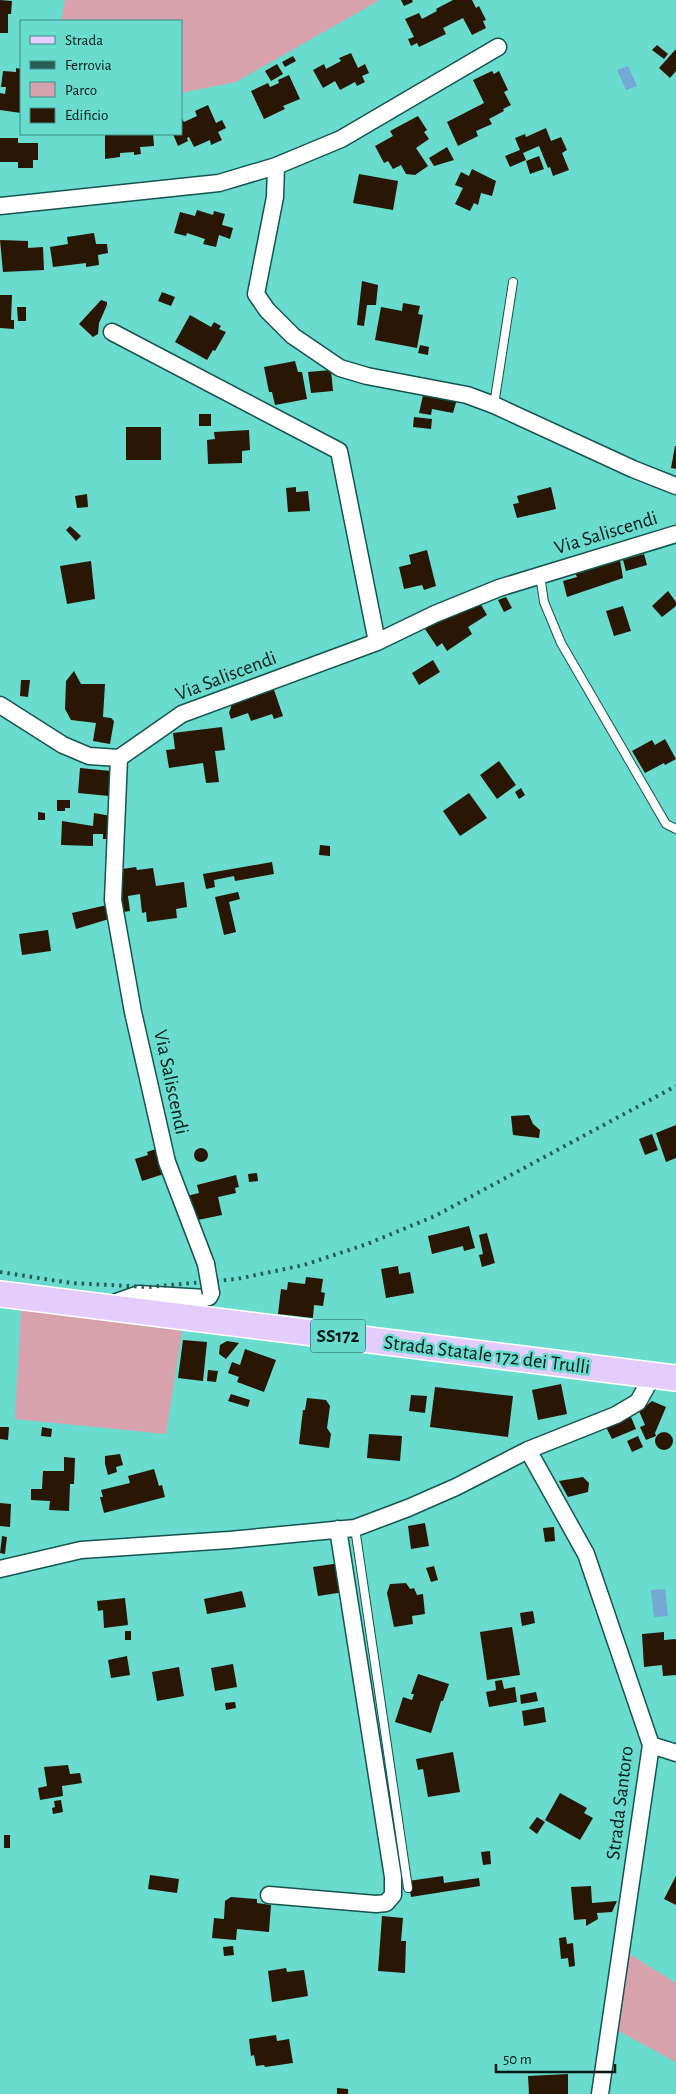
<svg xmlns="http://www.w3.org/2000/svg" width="676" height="2094" viewBox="0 0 676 2094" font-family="'Alegreya Sans',sans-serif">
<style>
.green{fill:#d8a2ac}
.water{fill:#74a8d5}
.building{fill:#291704}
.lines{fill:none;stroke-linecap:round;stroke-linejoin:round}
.service-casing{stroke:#15554f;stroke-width:10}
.minor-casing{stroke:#15554f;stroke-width:19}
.primary-casing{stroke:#fff;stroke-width:28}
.service{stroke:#fff;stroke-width:8}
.minor{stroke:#fff;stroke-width:16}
.primary{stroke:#e4cdfd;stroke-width:25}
.rail{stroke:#265d57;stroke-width:4;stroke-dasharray:2.5 5;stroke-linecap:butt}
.minor-bridge-casing{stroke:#15554f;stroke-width:19;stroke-linecap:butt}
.minor-bridge{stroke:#fff;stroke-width:16}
.labels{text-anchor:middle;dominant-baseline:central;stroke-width:5;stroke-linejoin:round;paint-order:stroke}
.shield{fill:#69dbcf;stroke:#20524d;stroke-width:1}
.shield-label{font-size:19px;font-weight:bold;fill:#011815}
.street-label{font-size:20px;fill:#011815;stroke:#69dbcf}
</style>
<rect width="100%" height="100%" fill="#69dbcf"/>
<path class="green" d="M65 0H380L236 82 181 93V21H61Z
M21 1309 182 1331 166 1434 15 1419Z
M623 1950 676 1983V2062L613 2028Z"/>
<path class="water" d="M628 66 637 86 626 90 617 70Z
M665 1589 668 1616 654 1617 651 1590Z"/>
<path class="building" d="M0 0 12 1 11 14H8V33H0Z
M401 0H412L413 2 404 6Z
M453 0H472L476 8 479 6 486 20 483 21 486 28 472 35 463 18 443 28 446 34 419 47 417 43 411 46 408 39 414 37 405 19 419 13 422 19 437 11 436 9Z
M657 45 668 54 664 59 652 50Z
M676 49V71L670 78 659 68Z
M351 53 358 68 365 64 369 73 362 76 365 82 357 86 355 82 340 90 335 81 323 88 313 70 324 64 326 69 341 61 339 58Z
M293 56 296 61 285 67 282 62Z
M277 64 283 74 271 81 265 71Z
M16 68 21 69V113L0 110V93L5 94 6 87H1L3 71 16 72Z
M492 71 494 74 499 71 508 90 504 92 511 105 503 109 504 111 489 119 492 124 476 131 478 136 458 146 447 122 484 103 473 80Z
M289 75 300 99 283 106 285 109 264 119 251 91 268 83 270 87 279 83 278 80Z
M208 105 216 123 222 120 226 128 218 132 222 140 211 145 210 140 194 147 189 137 187 138 188 141 178 146 173 134H181V117L184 122 197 116 195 111Z
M418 116 427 130 424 132 429 139 416 148 428 166 415 175 406 174 401 165 393 169 388 161 384 163 375 146 393 136 390 131Z
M546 128 551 141 561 137 567 150 562 153 569 170 553 176 550 167 548 168 539 146 523 153 526 160 510 167 505 156 520 150 515 138 525 134 526 137Z
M105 134H153L154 146 140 147 141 154 134 155V152L120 153V157L105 159Z
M0 138H18V143H38V160H33V168H18V162H0Z
M447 147 454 160 434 166 429 158Z
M539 156 544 169 530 174 526 161Z
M472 169 496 181 492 196 481 193 478 205 474 203 470 211 455 204 463 188 455 185 461 172 469 176Z
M359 174 398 181 393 210 353 203Z
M197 210 213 215 214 211 225 214 222 225 233 228 230 239 219 235 216 247 203 244 205 239 187 233 186 236 174 233 180 212 195 216Z
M94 233 96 244H107L108 253 98 255 99 265 86 267V263L53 267 50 247 68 244 67 237Z
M0 240 28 241V248L43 247 44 270 3 272Z
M362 281 378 285 376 305H367L364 326 357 325Z
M162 292 175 297 171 306 158 301Z
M0 295H12L11 320H14V329L0 328Z
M101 300 107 302V305L99 323 98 334 93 337 79 324Z
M403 303 420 306 418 314 423 315 417 348 375 340 381 307 402 311Z
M17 307H26V321H18Z
M190 315 211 327 214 322 221 326 219 329 226 332 215 351 213 350 207 360 175 342Z
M420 345 429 347 428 355 418 353Z
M295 361 298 372H302L307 399 275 405 272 392H269L264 367Z
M331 370 333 391 311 393 308 372Z
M424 391 457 399 453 413 432 409 431 415 419 413Z
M199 414H211V426H199Z
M414 417 432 419 431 429 413 427Z
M126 427H161V460H126Z
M249 430 250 450 242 451V463L208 464 207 440 215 439 214 432Z
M675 446H676V469L671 468Z
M296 487V492L308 491 310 511 288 512 286 488Z
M551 487 556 509 517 518 513 504 519 503 517 496Z
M87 494 88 507 77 508 75 496Z
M70 526 81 536 76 541 66 530Z
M427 550 436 586 424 590 422 585 404 589 399 567 411 564 409 555Z
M644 554 647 565 626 571 623 560Z
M620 560 623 578 567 597 563 581 577 577 575 573Z
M91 561 95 599 67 604 60 566Z
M668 591 676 602V606L662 617 652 606Z
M506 597 512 608 504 612 498 600Z
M480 603 487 615 468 627 472 634 447 651 442 643 437 647 425 629 446 616Z
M623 606 631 631 614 636 606 611Z
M433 660 440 672 419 685 412 673Z
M74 671 81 684H105L103 717 111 718 114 721 110 744 93 741 96 723 71 720 65 709 66 681Z
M21 680H30L28 697 20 696Z
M273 687 283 716 274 719 272 714 251 721 248 713 231 719 229 713 233 701Z
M222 727 225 750 215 751 219 782 206 783 203 763 169 768 166 750 175 749 173 733Z
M665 739 676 759 665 765 664 763 645 773 632 751 652 740 655 745Z
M499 761 516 785 497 799 480 775Z
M80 768 111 771 109 796 78 793Z
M521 788 525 795 519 799 515 792Z
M469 793 487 818 460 836 443 811Z
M57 800H70V808H65V811H57Z
M38 812 45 813V820H38Z
M94 813 111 816V839H103V834H93V846L61 845 62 821 93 826Z
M320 845 330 846V856L319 855Z
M272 862 274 874 235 881 234 876 214 880 215 887 206 889 203 874Z
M136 867 137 870 153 868 156 886 184 882 187 907 176 909 177 918 147 922 146 912 142 913 140 894 128 896 130 911 117 913 122 869Z
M238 892 240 899 229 902 236 932 224 935 215 897Z
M107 905 109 919 76 929 72 913Z
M48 930 51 951 22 955 19 934Z
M529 1115 533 1124 540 1130 539 1138 513 1135 511 1116Z
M676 1125V1158L666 1162 656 1133Z
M652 1134 658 1150 645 1155 639 1139Z
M159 1148 167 1173 142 1181 135 1159 148 1155 147 1152Z
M194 1155a7 7 0 1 1 14 0a7 7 0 1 1-14 0Z
M257 1173 258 1181 249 1182 248 1174Z
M236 1175 239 1187 235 1188 236 1193 218 1197 222 1215 193 1221 187 1196 199 1193 197 1185Z
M469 1226 475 1248 464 1251 463 1246 432 1254 428 1236Z
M487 1233 495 1263 482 1267 479 1255 483 1254 479 1235Z
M398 1266 399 1274 410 1272 414 1293 386 1298 381 1269Z
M306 1277 323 1279 321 1292 325 1293 323 1306 314 1305 313 1318 278 1314 281 1289 287 1290 288 1282 305 1284Z
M183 1340 207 1342 203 1381 178 1378Z
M227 1341 239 1343 226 1359 219 1354 220 1345Z
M245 1349 276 1360 264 1392 237 1382 239 1377 228 1373 232 1362 240 1365Z
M208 1370 218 1371 216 1382 207 1381Z
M561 1384 567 1414 538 1420 532 1390Z
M435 1387 513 1396 508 1437 430 1427Z
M231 1394 250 1400 248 1407 228 1401Z
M411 1395 427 1396 425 1413 409 1411Z
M307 1398 326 1400 330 1406 327 1428 331 1434 329 1448 299 1444 303 1410H305Z
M652 1401 666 1407 655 1433 656 1436 646 1440 640 1427 645 1425 639 1411Z
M631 1417 636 1429 612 1439 606 1427Z
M0 1427H9L8 1440 0 1439Z
M42 1427 52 1429 51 1437 41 1436Z
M655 1441a9 9 0 1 1 18 0a9 9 0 1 1-18 0Z
M369 1434 402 1436 400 1461 367 1458Z
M638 1436 643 1447 632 1452 627 1441Z
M120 1454 123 1465 116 1467 117 1472 108 1475 105 1464V1456Z
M64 1457 75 1458 74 1484H70L69 1511 49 1510 50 1501 31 1500V1489H42L43 1471H64Z
M154 1469 159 1486 162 1485 165 1497 104 1513 100 1497H103L101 1490 130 1483 128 1476Z
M583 1477 589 1483 588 1492 568 1497 559 1481Z
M0 1503 11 1504 10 1527 0 1526Z
M425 1523 429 1546 411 1549 408 1526Z
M554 1527 555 1541 545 1542 543 1528Z
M2 1536 7 1537 5 1554 0 1553Z
M340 1563 344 1592 318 1596 313 1567Z
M434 1566 438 1580 431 1582 426 1568Z
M406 1583 410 1589 414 1588 417 1595 423 1594 425 1614 412 1616 413 1624 394 1627 387 1593 390 1584Z
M242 1591 246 1607 207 1614 204 1599Z
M125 1598 128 1625 104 1628 103 1610 98 1611 97 1601Z
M533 1611 535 1623 522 1626 520 1613Z
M512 1627 520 1675 487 1680 480 1632Z
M125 1631H131V1640H125Z
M664 1632V1640L676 1639V1675L663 1676 662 1665 644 1667 642 1634Z
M127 1656 130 1675 111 1678 108 1660Z
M233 1664 237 1687 215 1691 211 1668Z
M179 1667 184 1696 157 1701 152 1672Z
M418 1674 449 1684 443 1701H441L431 1733 395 1722 403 1697 412 1700 414 1694H411Z
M502 1680 504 1689 515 1687 517 1702 489 1707 486 1692 496 1690 495 1681Z
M536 1692 538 1701 521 1704 520 1695Z
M235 1702 236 1708 226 1710 225 1703Z
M544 1707 546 1722 524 1726 522 1711Z
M453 1752 460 1792 428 1797 423 1769 418 1770 416 1759Z
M68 1765 70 1774 80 1773 82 1783 62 1786 63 1796 40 1800 38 1788 47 1786 44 1767Z
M560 1793 587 1808 584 1813 593 1818 580 1840 545 1820Z
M61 1800 63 1812 53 1814 52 1808 55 1807 54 1801Z
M537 1817 545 1822 537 1834 529 1828Z
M4 1835H10V1848H4Z
M490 1851 491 1864 483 1865 481 1852Z
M150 1875 179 1879 177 1893 148 1889Z
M443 1876 444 1883 479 1878 480 1886 411 1897 408 1881Z
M676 1876V1905L664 1899Z
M591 1886 592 1903 617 1901 612 1912 597 1913 598 1919 586 1926V1919L574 1920 571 1887Z
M231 1897 257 1899V1903L271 1905 269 1932 237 1929 236 1940 212 1938 214 1918 224 1919 225 1901Z
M382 1916 403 1918 401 1941H406L405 1973 378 1971Z
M566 1937 567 1944 573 1943 575 1966 569 1967 568 1958 561 1959 559 1938Z
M233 1946 234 1955 224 1956 223 1947Z
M286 1968 287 1972 304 1970 308 1996 272 2002 268 1971Z
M276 2035 277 2041 289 2039 293 2063 265 2067 264 2065 256 2066 254 2055 251 2056 249 2039Z
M568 2074V2094H529L528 2076Z
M337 2088 348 2089V2094H337Z"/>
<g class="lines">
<g class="service-casing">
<path id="service" d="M494 405 513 282
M540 575 544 602 561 643 666 824 676 829
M355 1528 408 1888"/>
</g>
<g class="minor-casing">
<path id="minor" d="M276 166 275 197 256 294 267 310 293 336 340 368 367 376 467 395 494 405 633 469 676 486
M0 206 219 183 276 166 341 139 498 47
M112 332 339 451 377 642
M0 705 63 745 89 756 119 758
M119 758 182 714 377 642 435 614 499 588 676 534
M119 758 113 900 133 1012 167 1162 206 1264
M108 1305 139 1294 205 1298 209 1297 211 1293
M528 1450 586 1554 651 1745 600 2094
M0 1569 81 1550 229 1540 355 1528 408 1508 456 1487 528 1450 616 1415 638 1402 653 1375
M651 1745 676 1753
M269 1895 376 1904 386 1903 393 1895V1877L338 1529"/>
</g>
<g class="primary-casing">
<path id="primary" d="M0 1294 676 1378"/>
</g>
<use href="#service" class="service"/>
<use href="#minor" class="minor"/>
<use href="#primary" class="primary"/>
<path class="rail" d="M0 1272 71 1283 148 1287 237 1279 304 1265 367 1244 435 1216 676 1086"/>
<g class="minor-bridge-casing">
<path id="minor-bridge" d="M206 1264 211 1293"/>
</g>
<use href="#minor-bridge" class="minor-bridge"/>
</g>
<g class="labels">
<rect class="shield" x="310.5" y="1319.5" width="55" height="33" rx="4"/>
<g class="shield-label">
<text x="338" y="1336">SS172</text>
</g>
<g class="street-label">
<text transform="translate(606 533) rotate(-17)">Via Saliscendi</text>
<text transform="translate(226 676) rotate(-21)">Via Saliscendi</text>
<text transform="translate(171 1082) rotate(78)">Via Saliscendi</text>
<text transform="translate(487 1355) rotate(7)">Strada Statale 172 dei Trulli</text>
<text transform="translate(620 1803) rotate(-83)">Strada Santoro</text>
</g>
</g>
<rect x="20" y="20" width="162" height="115" fill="#69dbcf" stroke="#3f8d85"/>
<rect x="30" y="36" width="25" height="8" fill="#e4cdfd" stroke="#3f8d85"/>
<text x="65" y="45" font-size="15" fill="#011815">Strada</text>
<rect x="30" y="61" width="25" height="8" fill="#265d57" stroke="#3f8d85"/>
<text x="65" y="70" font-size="15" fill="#011815">Ferrovia</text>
<rect x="30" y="82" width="25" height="15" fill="#d8a2ac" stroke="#3f8d85"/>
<text x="65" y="95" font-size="15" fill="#011815">Parco</text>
<rect x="30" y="108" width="25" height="15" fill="#291704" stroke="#3f8d85"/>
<text x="65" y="120" font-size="15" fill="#011815">Edificio</text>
<path d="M496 2064v8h119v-8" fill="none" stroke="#011815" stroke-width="2.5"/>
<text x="503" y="2064" font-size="15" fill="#011815" stroke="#69dbcf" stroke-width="4" paint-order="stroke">50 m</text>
</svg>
